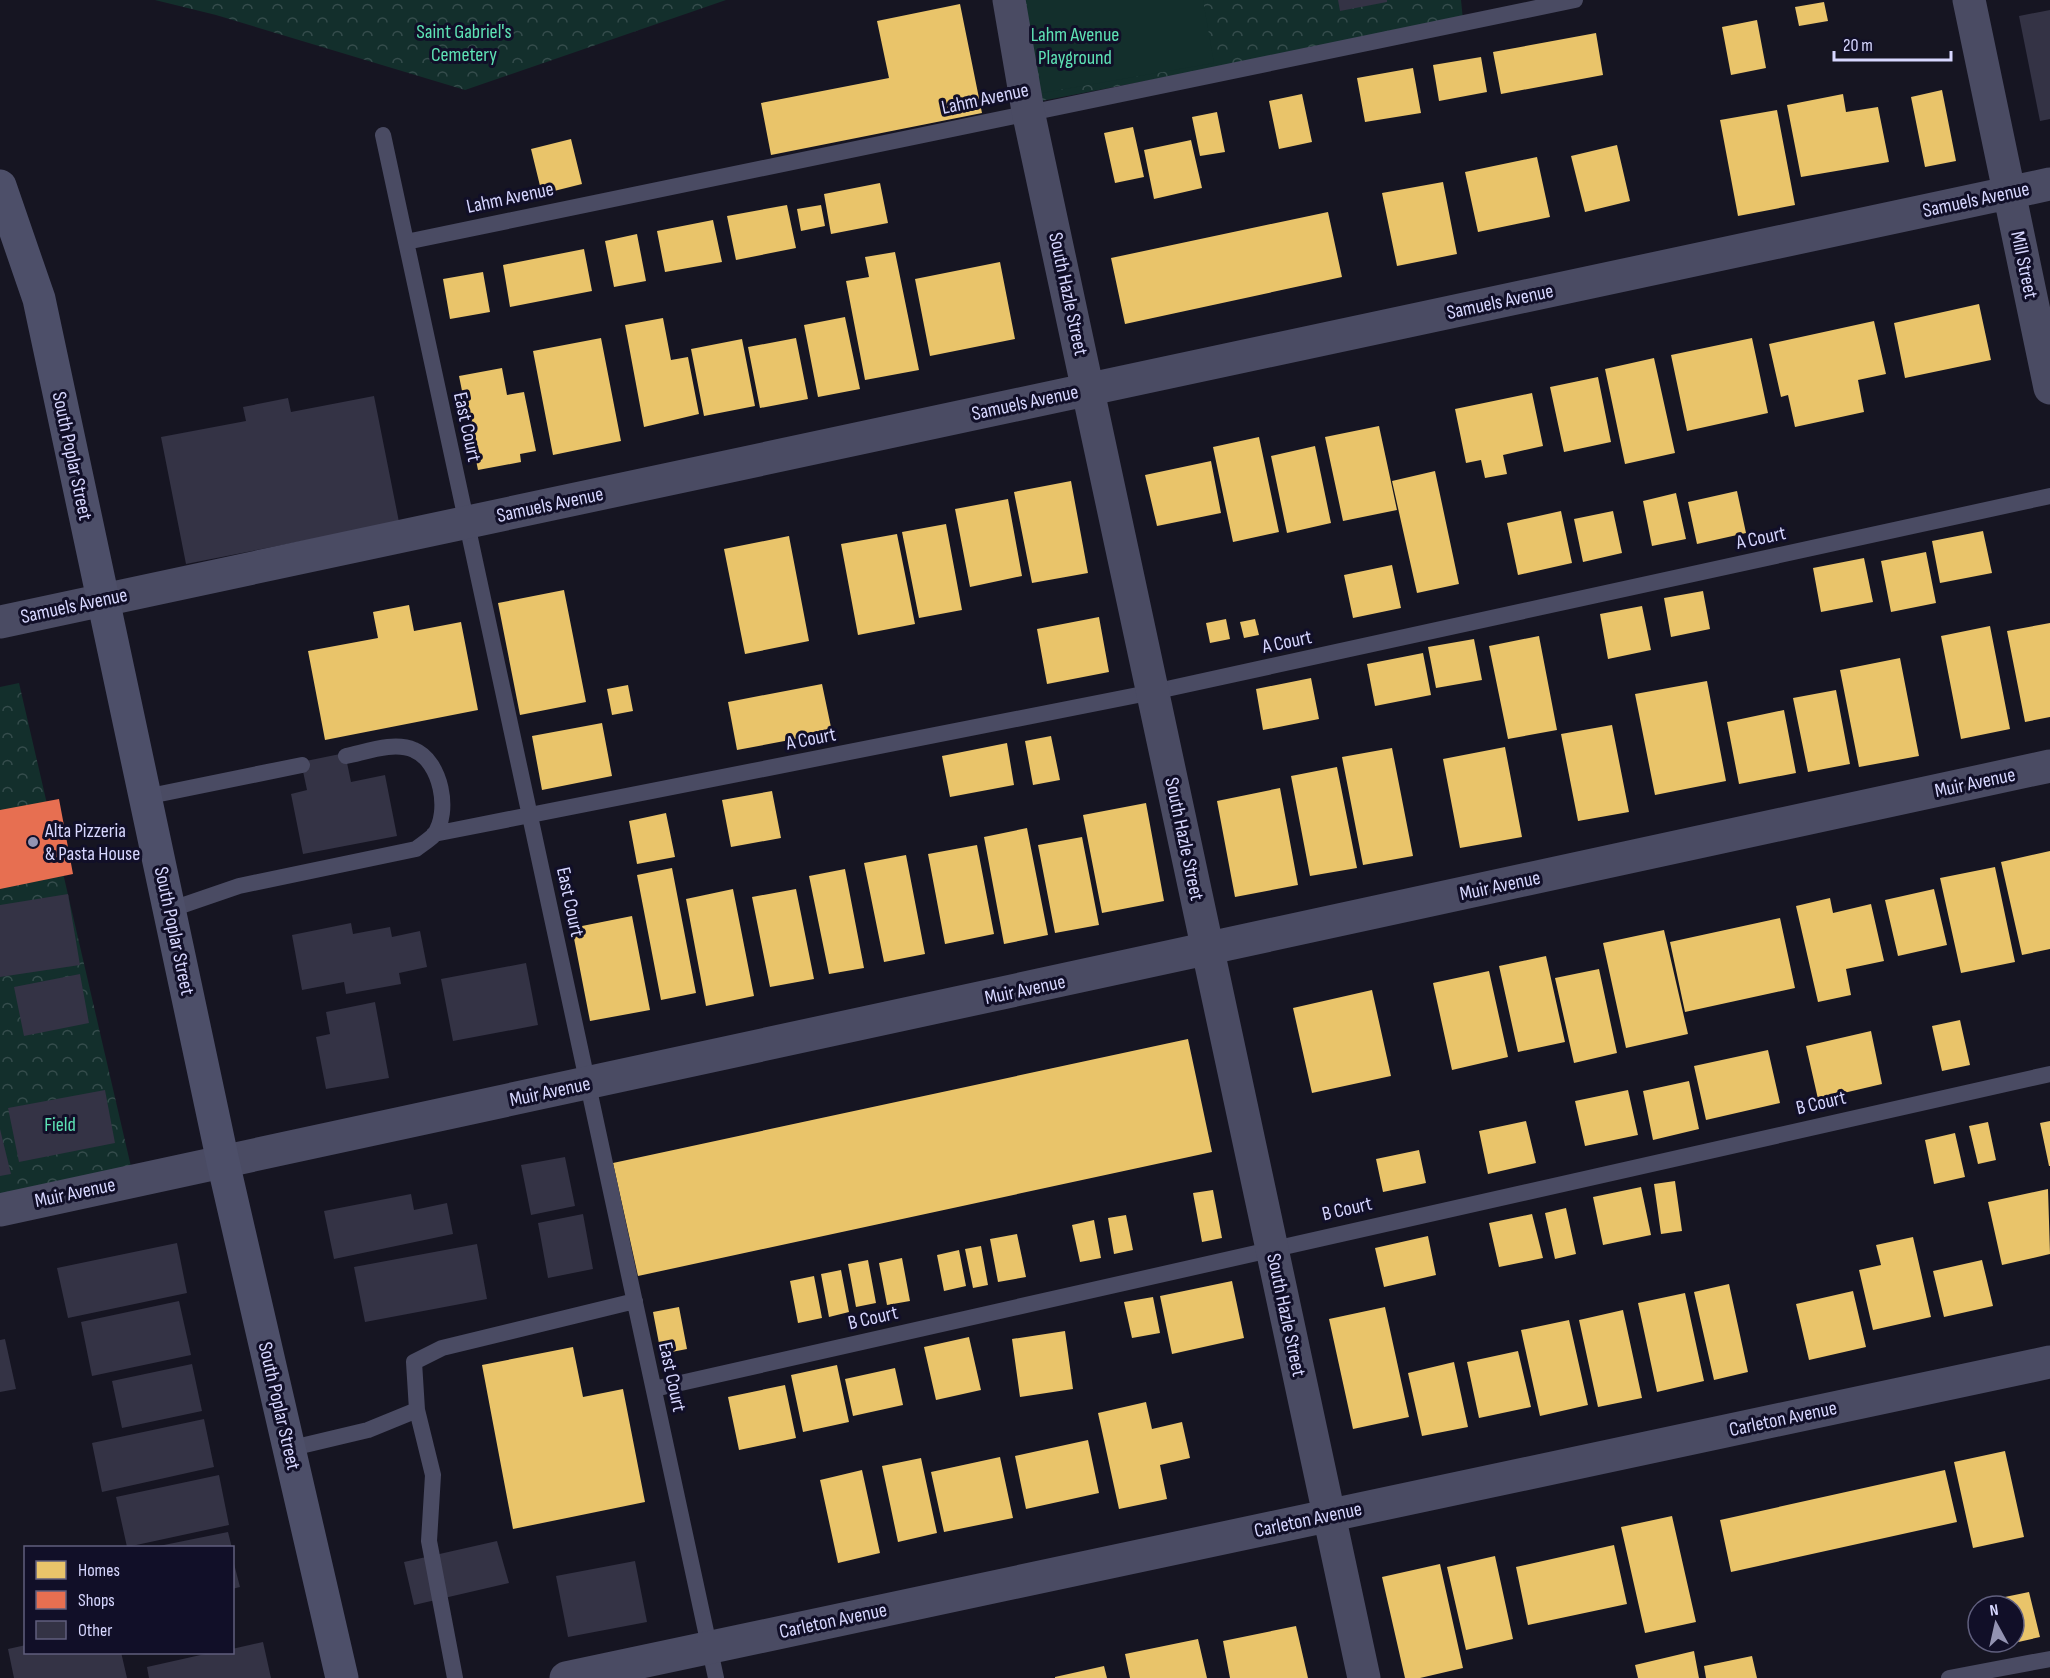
<svg xmlns="http://www.w3.org/2000/svg" width="2050" height="1678" viewBox="0 0 2050 1678" font-family="'Sofia Sans Condensed',sans-serif">
<style>
.forest{fill:url(#forest-crowns)}
.pitch{fill:#132f2c}
.homes{fill:#e9c46a}
.shops{fill:#e76f51}
.building{fill:#343345}
.lines{fill:none;stroke-linecap:round;stroke-linejoin:round}
.lane{stroke:#4a4b63;stroke-width:16}
.street{stroke:#4a4b63;stroke-width:33}
.secondary{stroke:#4d4f69;stroke-width:33}
.poi-dot{fill:#9393b2;stroke:#110f28;stroke-width:2}
.labels{text-anchor:middle;dominant-baseline:central;stroke-width:6;stroke-linejoin:round;paint-order:stroke}
.park-label{font-size:20px;fill:#5ee3b5;stroke:#110f28}
.street-label{font-size:20px;fill:#d7d7ff;stroke:#110f28}
.poi-label{font-size:20px;fill:#d7d7ff;stroke:#110f28;text-anchor:start}
</style>
<defs>
<pattern id="forest-crowns" width="20" height="18" patternUnits="userSpaceOnUse" patternTransform="scale(1.5)"><rect width="20" height="18" fill="#132f2c"/><path d="M2 6a3 3 0 1 1 6 0M12 15a3 3 0 1 1 6 0" fill="none" stroke="#354c4c"/></pattern>
</defs>
<rect width="100%" height="100%" fill="#161522"/>
<path class="forest" d="M155 0H726L465 90 216 15Z
M1020 0H1461L1463 20 1036 102Z
M19 683 132 1171 0 1199V687Z"/>
<path class="pitch" d="M1026 0H1203L1214 63 1042 93Z"/>
<path class="homes" d="M1824 2 1828 21 1799 26 1795 7Z
M960 4 982 113 771 155 761 103 889 78 877 21Z
M1757 20 1766 68 1731 75 1722 27Z
M1596 33 1603 75 1501 94 1493 52Z
M1481 57 1487 92 1439 101 1433 65Z
M1413 68 1421 113 1365 122 1357 78Z
M1942 90 1956 161 1925 167 1911 97Z
M1302 94 1312 142 1279 149 1269 101Z
M1843 94 1846 112 1878 107 1889 162 1801 177 1787 105Z
M1777 110 1795 205 1738 216 1720 120Z
M1217 112 1225 152 1200 156 1192 117Z
M1133 127 1144 177 1115 183 1104 133Z
M571 139 582 184 542 194 531 149Z
M1191 140 1202 188 1154 199 1144 150Z
M1617 145 1630 201 1585 212 1571 156Z
M1537 157 1550 217 1478 232 1465 172Z
M1443 182 1457 254 1397 266 1382 193Z
M880 183 888 223 831 234 824 194Z
M787 205 796 248 736 260 727 216Z
M821 205 825 226 801 231 797 209Z
M1328 212 1342 277 1125 324 1111 258Z
M713 220 722 262 665 272 657 231Z
M637 234 646 281 614 287 605 241Z
M584 249 592 291 510 307 503 265Z
M895 252 919 370 865 380 846 281 869 277 865 257Z
M1000 262 1015 339 930 356 915 279Z
M483 272 490 312 450 319 443 279Z
M1979 304 1991 360 1905 378 1894 323Z
M845 317 860 389 818 397 804 325Z
M663 318 671 360 688 357 699 414 644 427 625 325Z
M1874 321 1886 374 1858 380 1864 412 1795 427 1788 395 1781 397 1769 344Z
M601 338 621 441 553 455 533 351Z
M796 338 808 399 760 408 748 347Z
M1752 338 1768 413 1687 431 1671 355Z
M742 339 755 406 704 416 691 349Z
M1654 358 1675 453 1625 464 1605 369Z
M502 368 507 395 524 392 536 451 520 454 521 462 478 470 459 376Z
M1598 377 1611 442 1564 452 1550 387Z
M1532 393 1543 446 1503 455 1507 474 1485 478 1481 460 1466 463 1455 409Z
M1379 426 1397 510 1343 521 1325 437Z
M1259 437 1279 532 1233 542 1213 447Z
M1315 446 1331 523 1287 533 1271 456Z
M1211 461 1221 513 1157 526 1145 475Z
M1435 471 1459 584 1417 593 1392 481Z
M1071 481 1088 573 1032 583 1014 492Z
M1737 491 1746 533 1697 544 1688 502Z
M1676 493 1686 539 1652 546 1643 501Z
M1008 499 1022 576 970 587 955 509Z
M1561 511 1572 563 1518 575 1507 523Z
M1613 511 1622 553 1583 562 1574 519Z
M946 524 962 610 919 618 902 532Z
M1983 531 1992 573 1940 583 1932 541Z
M897 534 915 624 858 635 841 544Z
M789 536 809 641 745 654 724 549Z
M1926 552 1936 603 1891 612 1881 561Z
M1864 558 1873 602 1821 612 1813 568Z
M1392 565 1401 608 1353 618 1344 575Z
M564 590 586 702 520 715 498 603Z
M1703 591 1710 629 1671 637 1664 598Z
M409 605 414 631 461 622 478 710 325 740 308 651 378 638 373 612Z
M1642 606 1651 650 1608 659 1600 614Z
M1099 617 1109 672 1047 684 1037 629Z
M1226 619 1230 639 1210 643 1206 623Z
M1255 619 1259 635 1244 638 1240 622Z
M2050 623V717L2025 722 2007 631Z
M1990 626 2010 729 1961 739 1941 636Z
M1539 636 1557 730 1508 739 1489 646Z
M1474 639 1482 680 1436 688 1428 647Z
M1423 653 1431 695 1375 706 1367 664Z
M1900 658 1919 756 1859 767 1840 670Z
M1311 678 1319 719 1263 730 1256 689Z
M1707 681 1726 781 1655 795 1635 694Z
M822 684 832 732 737 750 728 702Z
M628 685 633 711 612 715 607 689Z
M1836 690 1850 764 1808 772 1793 698Z
M1784 710 1796 773 1739 784 1727 722Z
M602 723 612 776 542 790 532 736Z
M1612 725 1629 812 1578 821 1561 734Z
M1051 736 1060 780 1033 785 1025 741Z
M1007 743 1014 785 950 797 942 756Z
M1505 747 1522 837 1460 848 1443 759Z
M1392 748 1413 856 1363 865 1342 757Z
M1337 767 1357 868 1310 876 1291 776Z
M1280 788 1298 885 1235 897 1217 801Z
M772 791 781 838 731 847 722 800Z
M1146 803 1164 901 1102 913 1083 815Z
M666 813 675 857 637 864 629 821Z
M1027 828 1048 935 1004 944 984 837Z
M1082 837 1099 925 1055 933 1038 845Z
M977 845 994 934 945 944 928 854Z
M2050 851V949L2022 955 2001 862Z
M906 855 925 954 884 962 864 863Z
M1995 867 2015 962 1961 973 1940 878Z
M672 868 696 993 661 1000 637 875Z
M845 869 864 968 829 974 809 876Z
M733 889 754 996 706 1006 686 899Z
M796 889 814 979 770 987 752 897Z
M1934 889 1947 945 1898 956 1885 900Z
M1830 898 1833 913 1871 904 1884 961 1846 969 1851 995 1818 1002 1796 906Z
M632 916 650 1010 590 1021 572 928Z
M1780 918 1795 988 1685 1012 1670 942Z
M1664 930 1688 1034 1626 1048 1603 943Z
M1546 956 1565 1042 1518 1052 1499 966Z
M1599 969 1617 1053 1574 1063 1555 978Z
M1489 971 1508 1057 1452 1070 1433 983Z
M1372 990 1391 1076 1312 1093 1293 1008Z
M1960 1020 1970 1065 1942 1071 1932 1026Z
M1871 1031 1882 1084 1818 1099 1806 1046Z
M1188 1039 1212 1152 638 1276 613 1163Z
M1768 1050 1780 1103 1706 1120 1694 1066Z
M1689 1081 1699 1129 1653 1140 1643 1091Z
M1628 1090 1638 1135 1585 1146 1575 1101Z
M1526 1121 1536 1163 1488 1174 1479 1131Z
M2050 1121V1166H2049L2040 1123Z
M1988 1122 1996 1160 1978 1164 1969 1126Z
M1955 1133 1965 1177 1934 1184 1925 1140Z
M1419 1150 1426 1183 1383 1192 1376 1159Z
M1675 1181 1682 1231 1661 1234 1654 1184Z
M1641 1187 1651 1235 1603 1245 1593 1197Z
M2048 1189 2050 1254 2002 1265 1988 1202Z
M1213 1190 1222 1238 1202 1242 1193 1193Z
M1566 1208 1576 1254 1555 1259 1545 1213Z
M1532 1214 1543 1258 1499 1267 1489 1223Z
M1126 1215 1133 1250 1114 1254 1108 1218Z
M1094 1220 1101 1258 1080 1262 1072 1225Z
M1017 1234 1026 1277 998 1282 990 1239Z
M1428 1236 1436 1275 1384 1287 1375 1248Z
M1913 1237 1931 1317 1873 1330 1859 1270 1881 1265 1876 1245Z
M981 1246 988 1285 973 1288 965 1249Z
M959 1250 966 1286 944 1291 937 1255Z
M902 1258 910 1301 887 1305 879 1263Z
M868 1260 876 1303 856 1307 848 1264Z
M1982 1260 1993 1306 1944 1317 1933 1271Z
M841 1270 849 1312 829 1317 821 1274Z
M814 1276 822 1318 798 1323 790 1281Z
M1232 1281 1244 1338 1172 1354 1160 1296Z
M1729 1284 1748 1372 1714 1380 1694 1292Z
M1853 1291 1866 1347 1809 1360 1796 1304Z
M1685 1293 1704 1381 1657 1392 1638 1303Z
M1153 1297 1160 1333 1132 1338 1124 1302Z
M679 1307 687 1349 661 1354 653 1312Z
M1385 1307 1409 1417 1353 1429 1329 1319Z
M1623 1310 1642 1398 1598 1407 1579 1320Z
M1569 1320 1588 1405 1540 1416 1521 1330Z
M1065 1331 1073 1389 1020 1397 1012 1339Z
M969 1337 981 1390 936 1400 924 1347Z
M573 1347 583 1397 623 1389 645 1502 513 1529 482 1365Z
M1518 1351 1531 1407 1479 1418 1467 1362Z
M1454 1362 1468 1427 1422 1436 1408 1373Z
M837 1365 849 1422 803 1432 791 1375Z
M895 1368 903 1405 853 1416 845 1379Z
M785 1385 796 1438 739 1450 728 1397Z
M1146 1402 1152 1429 1182 1422 1190 1458 1160 1465 1167 1499 1119 1509 1098 1413Z
M1088 1440 1099 1493 1026 1509 1015 1456Z
M2005 1451 2024 1537 1973 1548 1954 1462Z
M1000 1457 1013 1518 944 1532 931 1472Z
M921 1458 937 1533 898 1542 882 1466Z
M862 1470 880 1553 838 1563 820 1480Z
M1945 1470 1957 1522 1731 1572 1720 1520Z
M1672 1516 1696 1622 1645 1633 1621 1527Z
M1614 1545 1627 1604 1528 1625 1516 1567Z
M1495 1556 1513 1639 1466 1650 1447 1567Z
M1440 1564 1463 1668 1420 1678H1405L1382 1577Z
M2029 1592 2040 1637 2014 1643V1606H2002L2000 1598Z
M1296 1626 1308 1678H1230L1223 1641Z
M1198 1639 1207 1678H1130L1125 1654Z
M1694 1651 1699 1678H1638L1635 1665Z
M1752 1656 1757 1678H1706L1704 1666Z
M1104 1666 1107 1678H1055V1677Z"/>
<path class="shops" d="M59 799 73 874 0 889V810Z"/>
<path class="building" d="M1338 0H1387V2L1340 11Z
M2050 10V119L2040 121 2019 16Z
M374 396 399 522 186 564 161 437 246 421 243 407 288 398 291 412Z
M345 753 351 782 385 775 397 836 303 854 291 794 307 790 301 762Z
M68 894 80 965 0 977V905Z
M351 923 353 934 390 927 392 937 420 931 427 967 399 973 401 984 346 994 344 982 302 990 292 935Z
M526 963 538 1025 453 1041 441 979Z
M80 974 89 1023 24 1036 14 987Z
M375 1002 389 1078 326 1089 316 1037 330 1034 326 1012Z
M105 1090 115 1143 19 1162 8 1108Z
M0 1129 11 1174 0 1176Z
M565 1157 575 1206 531 1215 521 1165Z
M411 1194 414 1210 447 1203 453 1234 334 1259 324 1211Z
M583 1214 593 1269 548 1278 538 1223Z
M177 1243 187 1293 68 1318 57 1268Z
M477 1244 487 1299 365 1322 354 1267Z
M179 1301 191 1355 92 1376 81 1322Z
M5 1339 16 1389 0 1392V1340Z
M192 1364 202 1411 122 1428 112 1381Z
M204 1419 214 1467 102 1492 92 1443Z
M219 1475 229 1525 127 1547 116 1497Z
M228 1532 232 1548H160L159 1546Z
M497 1541 509 1583 414 1605 404 1562Z
M232 1556 240 1587 232 1589Z
M635 1561 647 1622 568 1637 556 1576Z
M263 1642 271 1678H149L147 1667 214 1652H232V1649Z
M26 1645V1652H121L127 1678H14L8 1649Z"/>
<g class="lines">
<path class="lane" d="M383 135 716 1678
M406 242 1575 0
M145 797 302 765
M434 834 1153 692 2050 496
M169 910 239 886 416 849C421 845 429 840 434 835 451 812 441 761 414 750 394 741 366 752 346 756
M654 1389 2050 1074
M417 1410 414 1362 442 1348 635 1301
M288 1449 368 1430 417 1410 433 1475 429 1541 455 1678
M1949 1678 2050 1659"/>
<path class="street" d="M1009 0 1028 111 1364 1678
M1969 0 2050 388
M0 622 2050 184
M0 1210 2050 766
M566 1678 2050 1362"/>
<path class="secondary" d="M0 186 39 299 223 1162 342 1678"/>
</g>
<circle class="poi-dot" cx="33" cy="842" r="6"/>
<g class="labels">
<g class="park-label">
<text x="464" y="32">Saint Gabriel's<tspan x="464" dy="23">Cemetery</tspan></text>
<text x="1075" y="35">Lahm Avenue<tspan x="1075" dy="23">Playground</tspan></text>
<text x="60" y="1125">Field</text>
</g>
<g class="street-label">
<text transform="translate(985 99) rotate(-12)">Lahm Avenue</text>
<text transform="translate(510 198) rotate(-12)">Lahm Avenue</text>
<text transform="translate(1976 200) rotate(-12)">Samuels Avenue</text>
<text transform="translate(2024 265) rotate(78)">Mill Street</text>
<text transform="translate(1068 294) rotate(78)">South Hazle Street</text>
<text transform="translate(1500 302) rotate(-12)">Samuels Avenue</text>
<text transform="translate(1025 403) rotate(-12)">Samuels Avenue</text>
<text transform="translate(467 427) rotate(78)">East Court</text>
<text transform="translate(72 456) rotate(78)">South Poplar Street</text>
<text transform="translate(550 505) rotate(-12)">Samuels Avenue</text>
<text transform="translate(1761 538) rotate(-12)">A Court</text>
<text transform="translate(74 606) rotate(-12)">Samuels Avenue</text>
<text transform="translate(1287 642) rotate(-12)">A Court</text>
<text transform="translate(811 739) rotate(-11)">A Court</text>
<text transform="translate(1975 783) rotate(-12)">Muir Avenue</text>
<text transform="translate(1184 839) rotate(78)">South Hazle Street</text>
<text transform="translate(1500 886) rotate(-12)">Muir Avenue</text>
<text transform="translate(570 902) rotate(78)">East Court</text>
<text transform="translate(174 931) rotate(78)">South Poplar Street</text>
<text transform="translate(1025 990) rotate(-12)">Muir Avenue</text>
<text transform="translate(550 1092) rotate(-12)">Muir Avenue</text>
<text transform="translate(1821 1103) rotate(-13)">B Court</text>
<text transform="translate(75 1193) rotate(-12)">Muir Avenue</text>
<text transform="translate(1347 1209) rotate(-13)">B Court</text>
<text transform="translate(1286 1315) rotate(78)">South Hazle Street</text>
<text transform="translate(873 1318) rotate(-13)">B Court</text>
<text transform="translate(672 1377) rotate(78)">East Court</text>
<text transform="translate(279 1406) rotate(77)">South Poplar Street</text>
<text transform="translate(1783 1419) rotate(-12)">Carleton Avenue</text>
<text transform="translate(1308 1520) rotate(-12)">Carleton Avenue</text>
<text transform="translate(833 1621) rotate(-12)">Carleton Avenue</text>
</g>
<g class="poi-label">
<text x="45" y="831">Alta Pizzeria<tspan x="45" dy="23">&amp; Pasta House</tspan></text>
</g>
</g>
<rect x="24" y="1546" width="210" height="108" fill="#110f28" stroke="#605f7e" stroke-width="1.5"/>
<rect x="36" y="1561" width="30" height="18" fill="#e9c46a" stroke="#605f7e" stroke-width="1.5"/>
<text x="78" y="1576" font-size="18" fill="#d7d7ff">Homes</text>
<rect x="36" y="1591" width="30" height="18" fill="#e76f51" stroke="#605f7e" stroke-width="1.5"/>
<text x="78" y="1606" font-size="18" fill="#d7d7ff">Shops</text>
<rect x="36" y="1621" width="30" height="18" fill="#343345" stroke="#605f7e" stroke-width="1.5"/>
<text x="78" y="1636" font-size="18" fill="#d7d7ff">Other</text>
<g transform="translate(1996 1624) rotate(352)"><circle r="28" fill="#110f28" stroke="#605f7e" stroke-width="1.5"/>
<path d="M0-4.5L10 22L0 15L-10 22Z" fill="#9393b2"/>
<text y="-9" font-size="16" font-weight="bold" text-anchor="middle" fill="#d7d7ff">N</text>
</g>
<path d="M1834 51v9h117v-9" fill="none" stroke="#d7d7ff" stroke-width="3"/>
<text x="1843" y="51" font-size="18" fill="#d7d7ff" stroke="#110f28" stroke-width="4.5" paint-order="stroke">20 m</text>
</svg>
